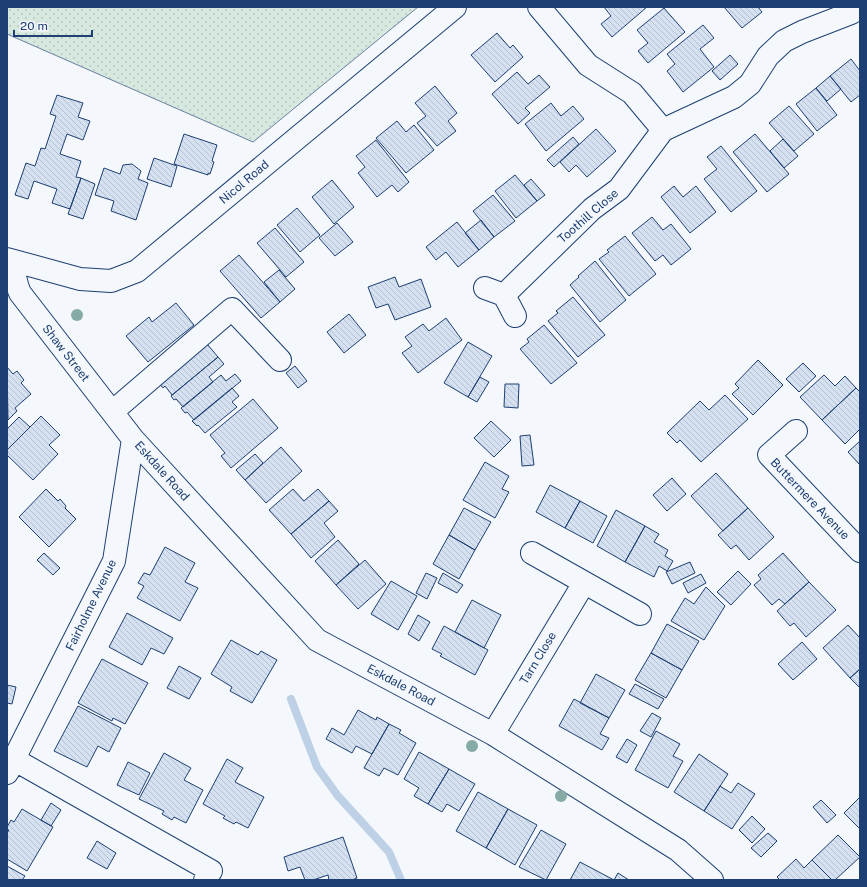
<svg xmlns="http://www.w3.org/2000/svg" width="867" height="887" viewBox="0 0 867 887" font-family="'Public Sans',sans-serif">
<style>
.park{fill:url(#park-dots);stroke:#687fa3}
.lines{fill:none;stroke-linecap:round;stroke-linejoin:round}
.stream{stroke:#bed0e5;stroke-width:8}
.building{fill:url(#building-back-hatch);stroke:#1d3f73}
.minor-casing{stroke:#1d3f73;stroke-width:24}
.minor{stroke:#f4f7fb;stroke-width:22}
.tree{fill:#86aba6}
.labels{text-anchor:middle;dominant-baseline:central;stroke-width:3;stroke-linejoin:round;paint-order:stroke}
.street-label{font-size:12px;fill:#1d3f73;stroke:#f4f7fb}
</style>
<defs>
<pattern id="park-dots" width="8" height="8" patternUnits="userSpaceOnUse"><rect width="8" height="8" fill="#d7e8df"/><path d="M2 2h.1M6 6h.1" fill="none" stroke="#b8c8c3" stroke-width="1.8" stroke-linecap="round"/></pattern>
<pattern id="building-back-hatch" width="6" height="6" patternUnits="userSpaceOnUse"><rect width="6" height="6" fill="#d5e0f0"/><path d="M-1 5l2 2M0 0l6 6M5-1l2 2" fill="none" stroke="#b6c1d1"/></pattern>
</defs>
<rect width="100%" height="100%" fill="#f4f7fb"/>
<path class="park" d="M7 7H418L253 142 7 34Z"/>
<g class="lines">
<path class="stream" d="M291 699 317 767 338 796 389 852 401 880"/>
</g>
<path class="building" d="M604 7H647L612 37 601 24 611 16Z
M724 7H758L762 12 742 28Z
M664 8 685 32 648 63 638 51 648 43 637 30Z
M703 25 714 38 700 49 714 67 683 92 667 71 675 64 667 54Z
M497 33 510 48 513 45 523 57 495 82 471 55Z
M730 55 738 64 720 80 712 71Z
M851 59 860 71V95L851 102 830 76Z
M517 72 528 84 539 75 550 87 525 108 530 113 518 124 492 94Z
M830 76 841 89 827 101 816 88Z
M435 86 457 113 448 121 456 131 437 146 417 123 426 116 415 103Z
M816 88 837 115 817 131 796 104Z
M57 95 83 103 78 117 90 121 83 140 67 134 60 154 81 161 76 177 81 178 70 209 52 203 57 189 34 181 28 199 15 195 26 163 35 166 41 148 45 149 56 116 50 114Z
M551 103 561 116 573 106 584 119 546 151 525 124Z
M789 106 814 134 794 151 769 123Z
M397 121 406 132 414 125 434 150 406 173 376 138Z
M596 129 616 151 587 177 576 165 569 172 560 162Z
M184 134 217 145 212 161 214 162 210 174 208 173V175L174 164Z
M755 134 789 174 767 192 733 152Z
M573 137 579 144 554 167 547 160Z
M783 139 798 156 784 168 770 151Z
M376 140 409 182 398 192 392 185 377 197 358 173 365 167 356 156Z
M721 146 757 191 731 212 704 179 717 169 707 157Z
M154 158 177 166 171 187 147 179Z
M132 164 141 171 138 179 148 183 136 220 111 211 114 201 95 195 104 168 120 174 123 165Z
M515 175 537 201 516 218 495 191Z
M81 178 95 184 83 219 68 214Z
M531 179 545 195 537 201 524 185Z
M332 180 354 207 334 224 312 197Z
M674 186 683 197 696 186 716 212 690 233 661 197Z
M493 195 515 221 494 237 473 211Z
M297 208 320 235 300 252 277 225Z
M652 217 663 230 671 224 691 249 671 265 663 255 655 261 632 233Z
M481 220 494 237 479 250 465 233Z
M457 222 479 250 458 267 446 252 436 260 426 247Z
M337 223 353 242 335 256 319 238Z
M275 228 304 262 286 277 257 243Z
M625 236 656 274 629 296 599 259 609 252 607 250Z
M239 255 280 302 261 318 220 271Z
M595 261 626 300 600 322 570 285 579 277 578 276Z
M279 270 295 289 280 302 264 282Z
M395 277 399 287 421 279 431 307 395 320 388 304 376 308 368 287Z
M573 297 605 335 578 357 548 321 558 313 556 311Z
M176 303 194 325 148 362 126 336 149 317 152 322Z
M349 314 366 335 344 353 327 332Z
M446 318 462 340 418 373 402 353 412 346 405 337 423 324 429 331Z
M544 325 577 363 551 384 520 349 529 342 527 339Z
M468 342 492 356 468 397 444 383Z
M207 344 218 357 172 395 165 386 163 388 159 383Z
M218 357 224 364 209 377 213 382 183 407 176 399 174 400 171 396Z
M758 360 783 385 753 415 732 394 739 388 735 384Z
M803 363 816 376 799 392 786 379Z
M295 366 307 381 298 388 286 373Z
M7 367 13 374 17 371 24 380 21 383 31 394 15 408 17 411 8 420Z
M235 374 241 381 194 420 187 412 185 413 181 408 221 375 226 381Z
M824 375 835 386 845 376 856 388 822 420 800 397Z
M480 377 489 382 477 402 468 397Z
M505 384H519L518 408 504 407Z
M232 388 239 396 232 402 237 407 205 433 198 425 197 426 192 421Z
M856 388 860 392V429L845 444 822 420Z
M725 395 748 419 701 462 680 440 677 443 667 433 700 401 709 410Z
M253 399 278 428 231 468 221 456 225 453 210 435Z
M41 416 60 435 49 445 58 454 33 480 7 455V450Z
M19 417 30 427 7 450V429Z
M491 421 511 440 494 457 474 438Z
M530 435 534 465 522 466 520 436Z
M860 441V465L848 452Z
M281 447 302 471 266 503 245 480Z
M255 454 263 463 245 480 236 470Z
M485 462 509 476 502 489 509 492 495 518 463 500Z
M716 473 748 508 723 531 691 496Z
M672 478 686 494 667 511 653 495Z
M550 485 580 501 565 528 536 512Z
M46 489 58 501 60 499 66 506 65 508 76 519 49 547 19 517Z
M293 489 304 501 318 489 329 501 291 534 269 510Z
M329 501 338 511 324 523 335 537 311 558 291 534Z
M580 501 607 516 593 543 565 528Z
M464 508 491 522 475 550 449 535Z
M748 508 774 537 749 560 736 545 731 549 718 535Z
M616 510 645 526 625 562 597 546Z
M645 526 659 534 654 542 668 550 665 556 673 561 667 571 659 566 654 577 625 562Z
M449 535 475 550 459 579 433 564Z
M338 540 359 564 336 585 315 561Z
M165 547 195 563 185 582 198 588 180 621 137 598 144 586 138 583 144 573 150 575Z
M44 553 60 568 53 575 37 560Z
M783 553 809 582 785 604 779 599 772 605 754 585 761 579 758 575Z
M365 560 386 584 358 609 336 585Z
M690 562 695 573 672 584 666 572Z
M738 571 751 584 731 605 717 592Z
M426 573 437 578 427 599 416 593Z
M443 573 463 585 457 593 438 583Z
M701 574 706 583 688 593 683 583Z
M391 581 417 596 398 630 371 614Z
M809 582 836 610 806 637 794 623 790 626 777 611Z
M706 587 725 606 704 640 671 621 685 598 694 604Z
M472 600 501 615 484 648 455 632Z
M127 613 173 638 164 654 151 648 142 665 109 647Z
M418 615 430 622 419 641 408 634Z
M667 624 699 641 682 670 651 653Z
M848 625 860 638V669L850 678 823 648Z
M444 626 488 650 475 675 440 656 442 654 432 649Z
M231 640 258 655 261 651 277 660 252 703 230 691 232 687 211 674Z
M802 642 817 659 793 680 778 664Z
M651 653 682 670 666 698 635 680Z
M102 659 148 683 125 724 113 718 112 721 78 703Z
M179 666 201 678 189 699 167 688Z
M860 669V688L850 678Z
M596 674 625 690 609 718 580 703Z
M635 684 664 699 658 709 629 694Z
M7 685 16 687 12 704 7 703Z
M574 699 609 718 600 734 609 738 602 750 559 726Z
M78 706 121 728 109 752 98 746 87 767 54 751Z
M358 710 376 720 377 717 389 724 372 754 356 746 352 753 326 739 332 728 344 735Z
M652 713 661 718 651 737 640 731Z
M389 724 401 730 399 733 416 743 398 775 384 768 379 776 364 768Z
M656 731 680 744 673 756 683 761 668 788 635 770Z
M627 739 637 745 627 763 616 757Z
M419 752 449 769 428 804 414 796 419 788 404 779Z
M164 753 191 768 184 780 203 790 186 823 174 817 172 820 162 814 164 811 139 799Z
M699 754 728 774 704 811 674 792Z
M227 759 243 768 235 782 264 797 248 828 236 822 234 824 223 818 225 816 203 804Z
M128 762 150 773 139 795 117 785Z
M449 769 475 784 459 811 447 804 442 812 428 804Z
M738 783 755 794 732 829 704 811 720 786 731 793Z
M478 792 508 809 486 848 456 831Z
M860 797V829L844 813Z
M821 800 836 815 827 823 813 807Z
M51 803 61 810 51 826 41 820Z
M22 809 53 827 27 871 7 859V833L9 830H7V827L11 820 14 822Z
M508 809 537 825 515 865 486 848Z
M752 816 765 829 752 843 739 830Z
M541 830 566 844 546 880 519 867Z
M768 833 777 841 761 857 751 848Z
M838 835 860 857 835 880H832L812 860Z
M343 837 357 878 352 880H329L328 875 313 880H305L300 867 288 871 284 857Z
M97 841 116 853 107 869 87 858Z
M796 859 804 868 812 860 832 880H780L777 877Z
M580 862 614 880H570Z
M7 866 25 876 22 880H7Z
M618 873 629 880H614Z"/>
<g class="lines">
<g class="minor-casing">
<path id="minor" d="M539 7 588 65 632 93 663 130
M7 259 80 279 111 281 137 271 455 7
M13 261C14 273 15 282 20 293L133 439 317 640 493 734 678 850 712 880
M485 288 504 295 515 316
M504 295 592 209 619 189 663 130 734 97 750 84 768 56 784 41 802 32 851 13 860 7
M112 412 232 309 280 360
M796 431 769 455 860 551
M532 553 640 614
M493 734 584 583
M15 760 211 871 205 880
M7 773 15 760 14 759 114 561 133 439"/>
</g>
<use href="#minor" class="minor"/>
</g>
<g class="tree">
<circle cx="77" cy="315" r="6"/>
<circle cx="472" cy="746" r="6"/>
<circle cx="561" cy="796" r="6"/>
</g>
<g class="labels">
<g class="street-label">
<text transform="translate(244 182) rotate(-40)">Nicol Road</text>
<text transform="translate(588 216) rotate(-41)">Toothill Close</text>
<text transform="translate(66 353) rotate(52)">Shaw Street</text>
<text transform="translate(162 471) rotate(48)">Eskdale Road</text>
<text transform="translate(810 499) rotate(46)">Buttermere Avenue</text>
<text transform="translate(91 605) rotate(-64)">Fairholme Avenue</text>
<text transform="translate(538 658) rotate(-59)">Tarn Close</text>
<text transform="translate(401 685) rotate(28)">Eskdale Road</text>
</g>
</g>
<rect width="867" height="887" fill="none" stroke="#1d3f73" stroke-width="16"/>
<path d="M14 30v6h78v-6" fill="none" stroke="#1d3f73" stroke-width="2"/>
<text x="20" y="30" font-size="12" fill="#1d3f73" stroke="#f4f7fb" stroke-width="3" paint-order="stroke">20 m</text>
</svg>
